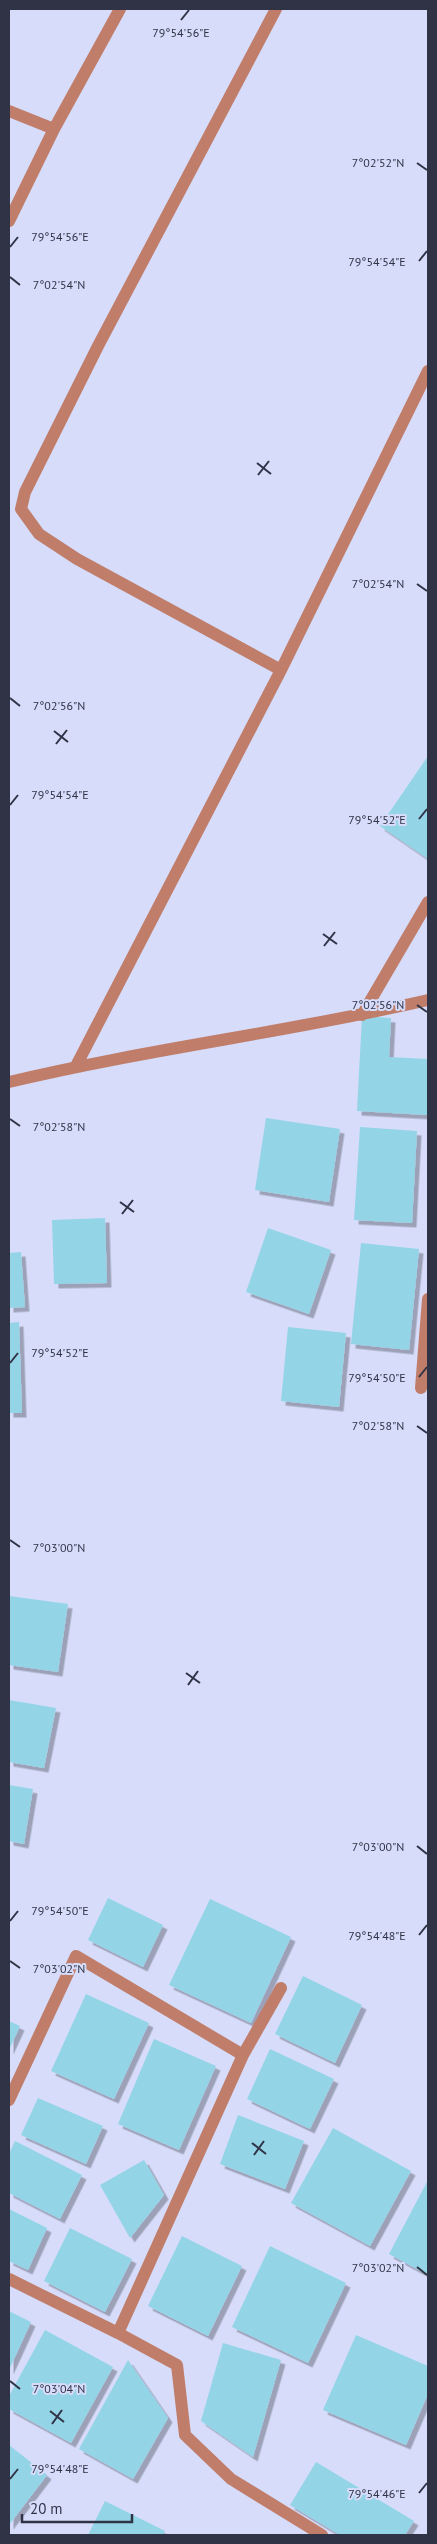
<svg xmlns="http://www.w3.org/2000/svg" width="437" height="2544" viewBox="0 0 437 2544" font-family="'PT Sans',sans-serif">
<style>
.building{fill:#94d4e7;filter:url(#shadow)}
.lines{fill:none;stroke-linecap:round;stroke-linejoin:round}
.minor{stroke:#c07d69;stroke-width:12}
.ticks{fill:none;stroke:#303346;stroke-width:2}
.ticks-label{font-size:12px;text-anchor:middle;fill:#303346;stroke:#d6dcfa;stroke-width:4;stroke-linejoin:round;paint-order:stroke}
</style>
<defs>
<filter id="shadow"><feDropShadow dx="4.5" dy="4.5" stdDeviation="0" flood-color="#0004"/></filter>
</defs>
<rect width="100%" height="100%" fill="#d6dcfa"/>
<path class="building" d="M428 756V859L380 826Z
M362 1016 391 1018 389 1057 428 1059 427 1115 357 1111Z
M266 1118 340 1129 329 1202 255 1190Z
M360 1127 417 1131 412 1223 354 1220Z
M105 1218 107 1283 54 1284 52 1220Z
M268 1228 331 1250 309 1314 246 1292Z
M361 1243 419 1249 409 1350 351 1344Z
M21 1252 25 1307 9 1308V1253Z
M19 1322 22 1413H9V1323Z
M288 1327 346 1333 339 1407 281 1401Z
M9 1596 68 1604 58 1672 9 1665Z
M9 1700 56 1708 44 1768 9 1762Z
M9 1785 33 1789 24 1844 9 1841Z
M108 1898 163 1925 143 1967 88 1940Z
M210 1899 291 1937 251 2023 169 1985Z
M303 1976 362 2005 335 2063 275 2034Z
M86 1994 149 2023 114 2099 51 2071Z
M9 2021 20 2026 9 2050Z
M154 2039 216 2066 179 2150 118 2124Z
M270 2049 334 2079 310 2129 247 2099Z
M38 2098 103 2126 86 2164 21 2135Z
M238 2115 304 2141 285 2189 220 2164Z
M333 2128 411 2171 370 2246 291 2203Z
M15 2141 82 2175 60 2219 9 2193V2154Z
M144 2160 164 2195 130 2238 100 2185Z
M428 2180V2275L389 2254Z
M9 2209 47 2228 28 2270 9 2261Z
M70 2228 132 2259 105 2312 44 2281Z
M182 2236 242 2266 208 2336 148 2306Z
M270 2246 346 2283 308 2363 232 2327Z
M9 2311 31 2322 9 2370Z
M45 2330 113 2367 71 2443 9 2409V2396Z
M356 2335 428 2366V2394L406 2445 323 2410Z
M223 2343 281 2360 253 2457 201 2421Z
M128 2360 168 2418 133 2479 79 2449Z
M9 2445 47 2475 9 2525Z
M316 2462 414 2521 405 2535H340L290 2505Z
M105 2501 165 2531 163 2535H88Z"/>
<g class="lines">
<path class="minor" d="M276 9 98 346 25 492 21 509 39 534 77 559 281 670
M9 111 54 129
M9 221 54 129 120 9
M362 1015 428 902
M76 1066 281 670 428 371
M9 1082C147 1049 289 1032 428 1000
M421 1388 428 1299
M9 2100 76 1956 243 2055
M9 2279 118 2333 177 2365 185 2435 231 2479 322 2535
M118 2333 243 2055 281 1988"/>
</g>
<path class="ticks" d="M181 20 189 10M417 163 427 170M10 247 18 237M419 261 427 251M10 277 20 285M257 463 271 474M258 475 269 461M417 584 427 591M10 698 20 706M54 731 68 742M56 744 67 730M10 805 18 795M419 819 427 809M323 934 337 944M324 946 335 932M417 1005 427 1012M10 1119 20 1126M120 1202 134 1212M122 1214 133 1200M10 1363 18 1353M419 1377 427 1367M417 1426 427 1433M10 1540 20 1547M186 1673 200 1683M188 1685 198 1671M417 1846 427 1854M10 1921 18 1911M419 1935 427 1925M10 1961 20 1968M252 2143 266 2154M254 2155 264 2141M417 2267 427 2275M10 2381 20 2389M50 2411 64 2422M52 2424 62 2410M10 2479 18 2469M419 2493 427 2483"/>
<g class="ticks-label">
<text x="181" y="37">79°54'56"E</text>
<text x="378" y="167">7°02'52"N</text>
<text x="60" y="241">79°54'56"E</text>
<text x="377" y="266">79°54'54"E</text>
<text x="59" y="289">7°02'54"N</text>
<text x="378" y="588">7°02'54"N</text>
<text x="59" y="710">7°02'56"N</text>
<text x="60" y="799">79°54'54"E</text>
<text x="377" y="824">79°54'52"E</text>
<text x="378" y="1009">7°02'56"N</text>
<text x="59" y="1131">7°02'58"N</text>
<text x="60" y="1357">79°54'52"E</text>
<text x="377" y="1382">79°54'50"E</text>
<text x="378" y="1430">7°02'58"N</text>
<text x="59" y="1552">7°03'00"N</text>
<text x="378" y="1851">7°03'00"N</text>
<text x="60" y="1915">79°54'50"E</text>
<text x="377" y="1940">79°54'48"E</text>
<text x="59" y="1973">7°03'02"N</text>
<text x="378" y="2272">7°03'02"N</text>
<text x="59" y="2393">7°03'04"N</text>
<text x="60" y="2473">79°54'48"E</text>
<text x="377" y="2498">79°54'46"E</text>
</g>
<rect width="437" height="2544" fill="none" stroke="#303346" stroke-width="20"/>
<path d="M22 2514v8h110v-8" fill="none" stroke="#303346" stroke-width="2.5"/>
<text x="30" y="2514" font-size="15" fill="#303346" stroke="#d6dcfa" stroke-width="4" paint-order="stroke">20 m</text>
</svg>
